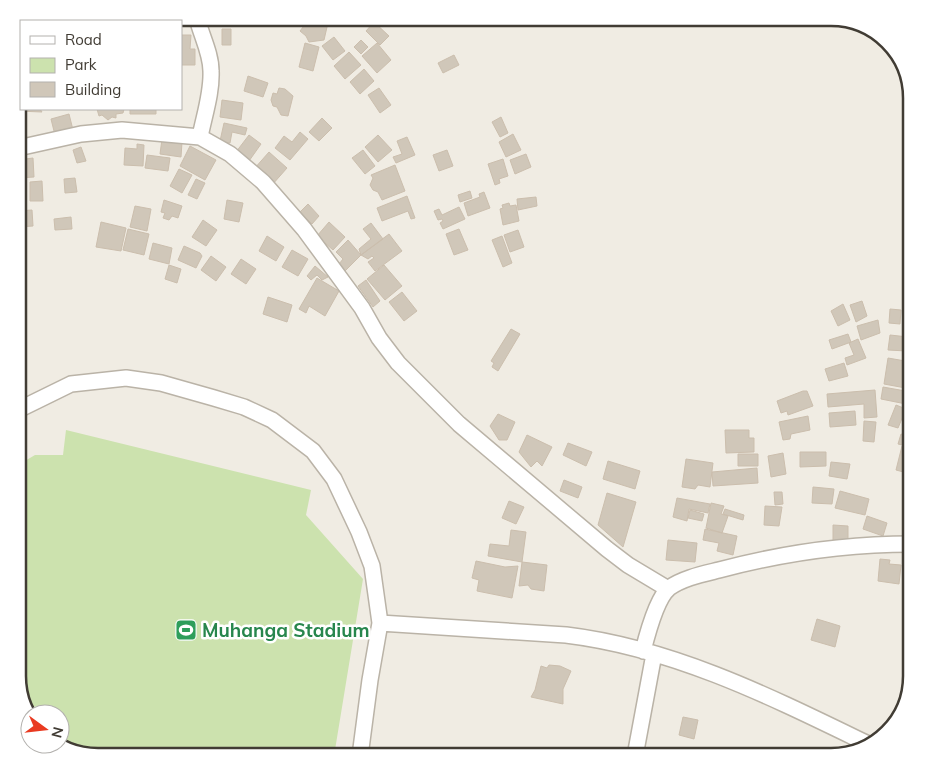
<svg xmlns="http://www.w3.org/2000/svg" width="929" height="774" viewBox="0 0 929 774" font-family="Mulish,sans-serif">
<style>
.green{fill:#cce2ae}
.building{fill:#d0c7b9;stroke:#cbbead}
.lines{fill:none;stroke-linecap:round;stroke-linejoin:round}
.minor-casing{stroke:#bab3a7;stroke-width:18}
.minor{stroke:#fff;stroke-width:15}
.labels{text-anchor:middle;dominant-baseline:central;stroke-width:5;stroke-linejoin:round;paint-order:stroke}
.leisure-label{font-size:19px;font-weight:bold;fill:#27864d;stroke:#fff;text-anchor:start}
.rim{fill:none;stroke:#413c34;stroke-width:2.5}
</style>
<rect width="100%" height="100%" fill="#f0ece3"/>
<path class="green" d="M66 430 311 490 306 515 363 579 334 756H98L60 742V714H34L18 681V465L35 455H63Z"/>
<path class="building" d="M310 18H314L327 27 324 40 309 42 306 36 300 31Z
M374 22 389 36 380 45 366 31Z
M222 29H231V45H222Z
M181 35H191L190 49H195V65H181Z
M334 37 345 51 333 60 322 46Z
M361 40 368 47 361 54 354 47Z
M305 43 319 47 313 71 299 67Z
M377 43 391 60 377 73 362 56Z
M349 52 361 65 345 79 334 66Z
M454 55 459 65 443 73 438 63Z
M364 69 374 81 360 94 350 82Z
M248 76 268 83 263 97 244 91Z
M279 88 285 89 293 96 288 116 281 115 277 107 273 106 271 100 273 93 277 94Z
M379 88 391 105 380 113 368 95Z
M18 93H21V109H40L42 112 18 111Z
M222 100 243 103 241 120 220 117Z
M97 109H124L123 113 116 114V118L112 117 108 120 102 115 99 116Z
M130 109H156V114H130Z
M69 114 73 130 55 135 51 119Z
M501 117 508 133 500 137 492 122Z
M322 118 332 128 319 141 309 132Z
M224 123 247 128 245 135 232 132 230 143 220 141Z
M300 132 308 139 290 160 275 148 284 136 292 142Z
M513 134 521 150 506 157 499 142Z
M249 135 261 144 249 161 236 152Z
M378 135 392 150 378 162 365 147Z
M407 137 415 155 396 163 393 157 402 154 397 141Z
M162 139 182 142 181 157 160 154Z
M137 144 144 145 143 166 124 165 125 148 137 149Z
M190 146 216 160 205 180 180 166Z
M81 147 86 161 77 163 73 150Z
M363 150 375 166 365 174 352 158Z
M447 150 453 166 439 171 433 155Z
M269 152 287 168 272 185 254 169Z
M526 154 531 167 515 174 510 160Z
M147 155 170 158 168 171 145 168Z
M33 158 34 177 18 178V160Z
M503 159 508 176 499 179 500 183 495 185 488 164Z
M395 165 405 191 382 200 378 192 373 190 370 185 373 178 371 175Z
M179 169 192 175 182 193 170 186Z
M75 178 77 192 65 193 64 179Z
M196 179 205 183 197 199 188 195Z
M42 181 43 201H30V182Z
M470 191 472 198 460 202 458 195Z
M484 192 490 208 468 216 464 203 480 197 479 194Z
M407 196 415 218 411 219 408 211 382 221 377 208Z
M536 197 537 206 518 210 517 199Z
M164 200 182 206 178 218 172 216 169 220 163 218 165 213 161 212Z
M227 200 243 203 239 222 224 219Z
M509 203 510 206 516 205 519 221 503 225 500 209 503 208 502 205Z
M308 204 319 216 312 224 300 212Z
M135 206 151 209 147 231 130 227Z
M459 207 465 219 443 229 440 223 443 221 442 219 438 220 434 211 439 209 442 215Z
M32 210 33 226 18 227V211Z
M71 217 72 229 55 230 54 219Z
M203 220 217 230 206 246 192 237Z
M101 222 126 228 121 251 96 247Z
M329 222 345 237 333 250 317 236Z
M371 223 383 239 361 255 359 249 371 239 363 229Z
M128 229 149 234 144 255 123 250Z
M459 229 468 250 454 255 446 234Z
M518 230 524 247 510 252 504 235Z
M389 234 402 251 375 271 368 262 374 258 372 256 368 259 361 255Z
M267 236 284 247 276 261 259 251Z
M502 236 512 263 503 267 492 240Z
M348 240 361 255 345 271 339 264 343 259 336 252Z
M153 243 172 248 169 264 149 259Z
M184 246 200 253 202 256 196 268 178 260Z
M292 250 308 259 298 276 282 267Z
M211 256 226 267 216 281 201 270Z
M241 259 256 269 246 284 231 274Z
M169 265 181 269 177 283 165 279Z
M384 265 402 286 385 300 367 279Z
M315 266 328 277 322 280 317 275 311 280 307 276Z
M317 278 339 291 325 316 309 306 306 313 299 309Z
M366 280 380 301 373 307 358 286Z
M402 292 417 311 404 321 389 302Z
M268 297 292 305 287 322 263 314Z
M862 301 867 316 856 322 850 305Z
M843 304 850 320 838 326 831 311Z
M890 309 901 310 900 324 889 323Z
M878 320 880 333 861 340 857 326Z
M511 329 520 334 498 371 492 367 494 363 491 361Z
M848 334 851 342 832 349 829 340Z
M890 335 908 337 907 351 888 350Z
M858 339 866 358 847 365 845 358 854 355 849 343Z
M888 358 911 362V389L884 384Z
M844 363 848 376 829 381 825 369Z
M883 387 911 392V405L881 399Z
M875 390 877 417 864 418V404L828 407 827 394Z
M803 391H807L813 406 788 415 787 411 781 413 777 401Z
M896 405 906 409 898 428 888 425Z
M855 411 856 425 830 427 829 413Z
M498 414 515 422 507 440H499L490 426Z
M808 416 810 430 791 434 790 439 783 440 779 422Z
M864 421 876 422 874 442 863 441Z
M725 430H749V438H754V452L726 453Z
M901 434 911 437V447L898 444Z
M527 435 552 447 542 466 537 461 531 467 519 452Z
M568 443 592 452 586 466 563 455Z
M902 446 911 449V474L896 470Z
M800 452H826V466L800 467Z
M783 453 786 474 771 477 768 456Z
M738 454H758V466H738Z
M686 459 713 463 710 487 698 485 695 489 682 487Z
M608 461 640 471 635 489 603 479Z
M831 462 850 464 847 479 829 476Z
M757 468 758 483 713 486 712 472Z
M564 480 582 487 578 498 560 491Z
M813 487 834 489 832 504 812 503Z
M840 491 869 499 865 515 835 508Z
M774 492H782L783 504 775 505Z
M607 493 636 502 623 547 598 525Z
M677 498 710 504 708 513 689 509 687 521 673 517Z
M509 501 524 507 516 524 502 518Z
M711 503 724 506 721 514 728 516 722 533 706 528Z
M765 506 782 507 779 526 764 525Z
M725 509 744 515 743 520 723 514Z
M690 510 704 514 702 521 688 518Z
M867 516 887 523 883 536 863 529Z
M833 525 848 526V544H833Z
M705 529 737 536 733 555 717 551 719 543 703 540Z
M511 530 526 532 522 562 488 556 490 544 509 546Z
M668 540 697 543 695 562 666 560Z
M880 559 890 560 889 564 901 565 899 584 878 581Z
M476 561 505 567 518 566 512 598 477 591 479 580 472 578Z
M522 562 547 565 544 591 531 589 528 585 519 586Z
M817 619 840 626 835 647 811 640Z
M549 665 560 666 571 671 563 689V704L531 697 535 690 541 666 547 668Z
M683 717 698 720 694 739 679 735Z"/>
<g class="lines">
<g class="minor-casing">
<path id="minor" d="M197 18C201 35 211 53 211 71 212 93 204 116 200 137
M18 148 81 134 122 130 200 137 230 154 263 182 304 229 362 308 379 338 398 363 459 424 607 549 628 565 668 589
M18 410 71 384 126 378 161 383 214 398 244 407 272 420 313 451 334 479 359 532 372 566 380 623
M643 651C647 635 657 598 669 588 683 578 703 574 719 570 783 553 846 544 911 544
M360 756 370 680 380 623 566 635C674 648 773 698 870 745
M635 756 654 654"/>
</g>
<use href="#minor" class="minor"/>
</g>
<defs>
<g id="stadium-square" transform="scale(1.125)"><rect x="-9" y="-9" width="18" height="18" rx="4" fill="#2e9e5b" stroke="#fff"/><path d="M0-5a6.5 5 0 1 0 0 10a6.5 5 0 1 0 0-10ZM-3.5-1.8h7v3.6h-7Z" fill="#fff"/></g>
</defs>
<g fill-rule="evenodd">
<use href="#stadium-square" x="186" y="630"/>
</g>
<g class="labels">
<g class="leisure-label">
<text x="202" y="630">Muhanga Stadium</text>
</g>
</g>
<path d="M0 0H929V774H0ZM98 26H831A72 72 0 0 1 903 98V676A72 72 0 0 1 831 748H98A72 72 0 0 1 26 676V98A72 72 0 0 1 98 26Z" fill="#fff" fill-rule="evenodd"/>
<path class="rim" d="M98 26H831A72 72 0 0 1 903 98V676A72 72 0 0 1 831 748H98A72 72 0 0 1 26 676V98A72 72 0 0 1 98 26Z"/>
<rect x="20" y="20" width="162" height="90" fill="#ffffff" stroke="#b3b1ae"/>
<rect x="30" y="36" width="25" height="8" fill="#ffffff" stroke="#b3b1ae"/>
<text x="65" y="45" font-size="15" fill="#413c34">Road</text>
<rect x="30" y="58" width="25" height="15" fill="#cce2ae" stroke="#b3b1ae"/>
<text x="65" y="70" font-size="15" fill="#413c34">Park</text>
<rect x="30" y="82" width="25" height="15" fill="#d0c7b9" stroke="#b3b1ae"/>
<text x="65" y="95" font-size="15" fill="#413c34">Building</text>
<g transform="translate(45 729) rotate(105)"><circle r="24" fill="#ffffff" stroke="#b3b1ae"/>
<path d="M0-4L9 19L0 12L-9 19Z" fill="#e93a21"/>
<text y="-8" font-size="14" font-weight="bold" text-anchor="middle" fill="#413c34">N</text>
</g>
</svg>
